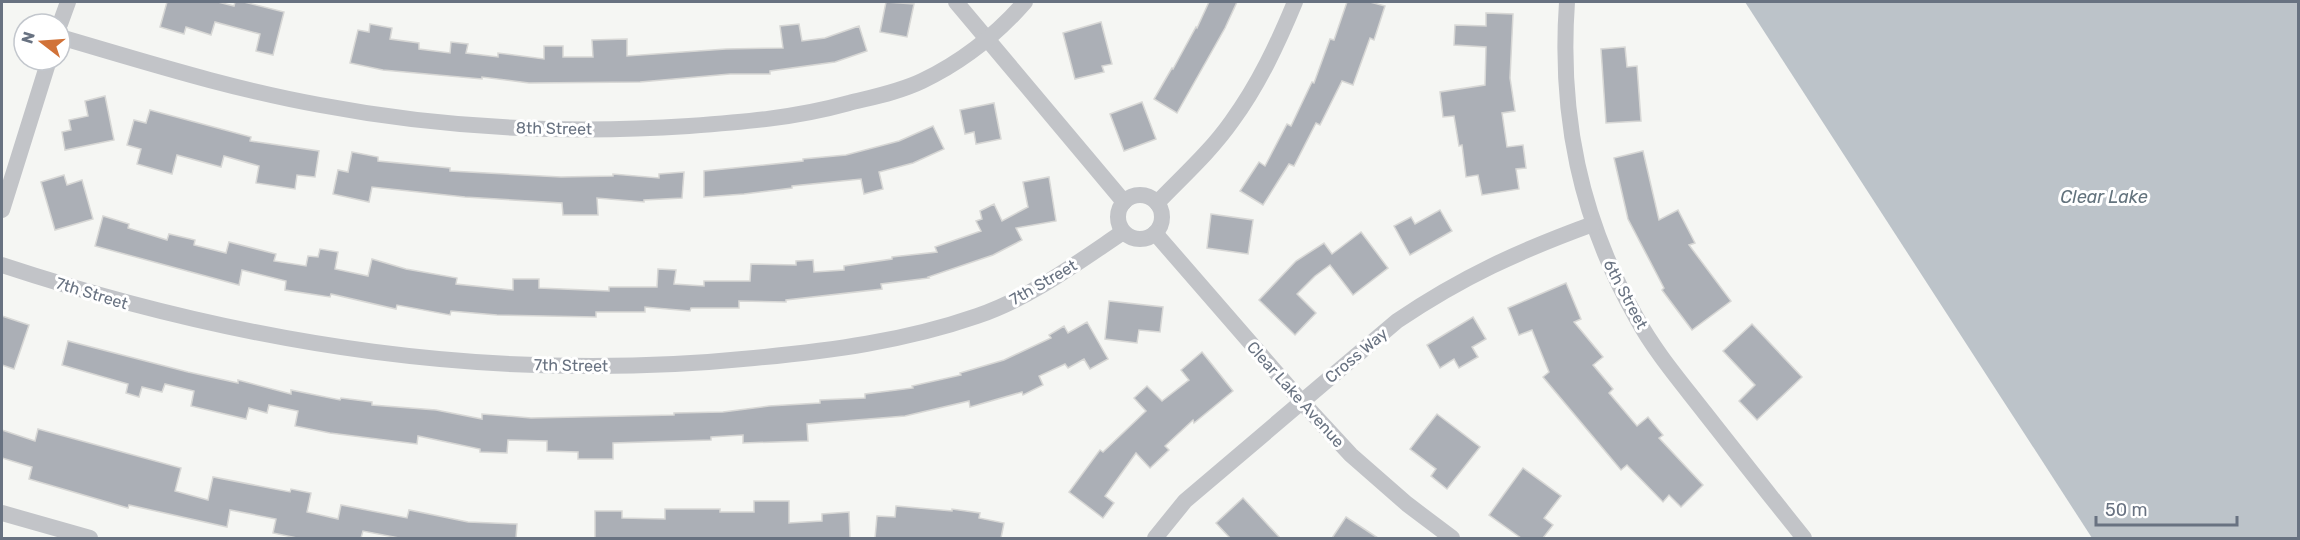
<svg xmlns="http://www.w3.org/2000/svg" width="2300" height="540" viewBox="0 0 2300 540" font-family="Rubik,sans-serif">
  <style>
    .water { fill: #bcc3c9 }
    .building { fill: #abafb6; stroke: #d7d7d5; stroke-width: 1.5 }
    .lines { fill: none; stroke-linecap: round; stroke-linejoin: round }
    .street { stroke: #c2c4c8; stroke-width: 16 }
    .labels { text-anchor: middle; stroke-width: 6; stroke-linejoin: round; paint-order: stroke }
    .street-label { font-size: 16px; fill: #687281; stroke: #fff }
    .water-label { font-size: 18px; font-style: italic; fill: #63737d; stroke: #fff }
  </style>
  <rect width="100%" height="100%" fill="#f5f6f3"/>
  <polygon class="water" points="1745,2 2298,2 2298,538 2092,538"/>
  <g class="building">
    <polygon points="167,2 218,2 234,6 235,2 244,2 284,12 273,55 256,51 260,34 215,22 211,35 186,27 184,34 160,27"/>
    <polygon points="886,2 914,4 907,37 880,32"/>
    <polygon points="1209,2 1237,2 1225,28 1177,113 1154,99 1172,68 1173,69 1196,27 1197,28"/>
    <polygon points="1347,2 1370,2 1385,6 1374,40 1370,38 1353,85 1342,81 1320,125 1316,123 1294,166 1289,164 1263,205 1240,191 1259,162 1265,166 1287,124 1291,126 1312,82 1314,83 1330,39 1334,40"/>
    <polygon points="1486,13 1513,14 1510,78 1515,111 1502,113 1507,147 1523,145 1526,168 1516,169 1519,189 1482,195 1478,175 1466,177 1462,145 1459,146 1454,116 1443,117 1440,92 1485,85 1486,47 1454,45 1455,25 1486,26"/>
    <polygon points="1101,22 1112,64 1102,66 1104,72 1075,79 1063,33"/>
    <polygon points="370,24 392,28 390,39 419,43 419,49 450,53 451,42 468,44 466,53 498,57 498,53 544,59 544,46 563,46 563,57 593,57 592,40 627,39 627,56 726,49 783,48 780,26 799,24 802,41 825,38 859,26 867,51 835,62 770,71 770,74 730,74 640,82 529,83 482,77 482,79 383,70 350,63 358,30 369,32"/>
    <polygon points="1625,47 1627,67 1637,66 1641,121 1606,123 1601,49"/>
    <polygon points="105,96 114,140 65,150 62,132 71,130 69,120 88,116 85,101"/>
    <polygon points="1142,102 1156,139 1124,151 1110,114"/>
    <polygon points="994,103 1001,139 976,144 974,132 965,134 960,110"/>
    <polygon points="150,110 251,137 250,141 319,151 315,177 297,175 295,189 256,183 259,166 224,156 221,167 177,155 172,174 137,164 141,149 127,145 134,120 146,123"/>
    <polygon points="933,126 944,149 913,163 879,172 883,189 864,194 861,179 792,186 792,188 744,194 704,197 704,171 803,161 803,159 846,155 899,141"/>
    <polygon points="1643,151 1659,220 1678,210 1695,243 1689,245 1731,301 1692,330 1662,290 1664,288 1628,219 1614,158"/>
    <polygon points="352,152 378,157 378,161 450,168 450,171 561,177 613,176 613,174 659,178 659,174 684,172 682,198 644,200 644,202 597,198 598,215 563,215 562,203 465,197 372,187 369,202 333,194 338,170 348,172"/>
    <polygon points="64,175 67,185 82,180 93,219 55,230 41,182"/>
    <polygon points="1049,177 1056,221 1016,228 1022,240 993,255 928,277 929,278 881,284 882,289 786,300 786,302 739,301 739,308 691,308 690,311 645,307 645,312 596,312 596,317 497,315 451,311 450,315 397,305 396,309 331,294 330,297 285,290 286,281 242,270 239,285 95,246 103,216 129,224 128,228 167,240 169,234 195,240 194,245 226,253 229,242 276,254 274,261 306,266 308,256 318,257 320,249 338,252 335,269 368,276 372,259 406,269 457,278 456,284 513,290 513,279 539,279 539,288 609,291 609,287 657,287 658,269 676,270 674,284 704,286 704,281 750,281 751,264 796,265 796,261 813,260 814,272 844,270 844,266 892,259 892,257 937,252 935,247 981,231 976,221 982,219 980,211 994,204 1002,221 1028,207 1023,182"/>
    <polygon points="1440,210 1452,231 1410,255 1394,226 1411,217 1415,224"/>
    <polygon points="1211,214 1253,220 1248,254 1207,248"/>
    <polygon points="1361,232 1388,268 1353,295 1330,265 1315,276 1297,294 1316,313 1295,335 1259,300 1296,261 1324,243 1332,254"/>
    <polygon points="1566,283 1581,319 1574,322 1603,357 1593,365 1613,389 1609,393 1637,426 1648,417 1663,435 1659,438 1703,485 1681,507 1669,495 1663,502 1627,465 1621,470 1543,377 1549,372 1532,330 1519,335 1508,308"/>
    <polygon points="1109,301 1163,307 1160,332 1139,330 1137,343 1105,339"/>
    <polygon points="2,316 29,325 14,369 2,365"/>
    <polygon points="1473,317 1486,339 1472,347 1478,357 1459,368 1454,359 1440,368 1427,345"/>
    <polygon points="1087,322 1108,359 1090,369 1084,359 1068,368 1065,364 1039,376 1043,385 1023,395 1022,392 970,407 969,401 905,416 807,424 808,441 743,443 743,435 711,437 711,440 613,443 613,459 578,459 578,452 547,451 547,441 508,440 507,453 480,452 480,449 418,436 417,444 330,433 295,426 298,411 269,405 267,413 249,408 246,419 191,406 194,391 165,384 162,392 142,387 139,397 126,393 128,384 62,365 68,341 188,372 238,383 238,380 291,394 291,390 340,400 341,398 372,402 372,405 436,410 482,419 482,414 531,418 674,415 674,413 723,412 769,406 820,403 820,400 865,398 865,394 913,388 912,386 961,375 960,373 1004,360 1051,338 1049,335 1064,326 1068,333"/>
    <polygon points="1752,324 1802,377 1757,420 1739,401 1755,385 1723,351"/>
    <polygon points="1202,352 1233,391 1194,423 1193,420 1165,446 1169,450 1150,468 1136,453 1105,496 1114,503 1103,518 1069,492 1100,450 1103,452 1146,411 1134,398 1147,386 1162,401 1189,380 1181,370"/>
    <polygon points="1437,414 1480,447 1447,489 1431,476 1436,469 1410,449"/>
    <polygon points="38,429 181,468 175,491 208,500 213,477 290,492 291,489 311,493 307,512 338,519 341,505 407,518 409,510 468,522 517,524 516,538 399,538 363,531 361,538 297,538 273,533 276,519 230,510 227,527 129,505 128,508 29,479 32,467 2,458 2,430 35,441"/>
    <polygon points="1523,468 1561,496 1544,518 1553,525 1543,538 1521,538 1489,515"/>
    <polygon points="1243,498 1280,538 1230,538 1216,523"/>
    <polygon points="754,501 789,501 789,523 822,521 822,514 849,512 850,538 595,538 595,511 622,511 622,518 665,519 665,509 720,509 720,512 754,512"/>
    <polygon points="896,506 952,511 952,509 980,513 979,518 1004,523 1001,538 875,538 877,516 895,517"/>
    <polygon points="1346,517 1378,538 1332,538"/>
  </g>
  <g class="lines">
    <g class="street">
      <polyline points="956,2 1124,202"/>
      <path d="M1567 2C1559 115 1580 218 1636 317 1655 352 1681 382 1705 413 1738 455 1771 497 1804 538"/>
      <polyline points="60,24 68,2"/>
      <path d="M60 37C146 62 231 89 320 105 441 128 566 134 689 126 744 122 795 118 849 103 873 97 899 92 922 81 962 62 996 35 1025 2"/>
      <circle cx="1140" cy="217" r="22"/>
      <path d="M1157 203C1183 176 1211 151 1232 121 1259 84 1278 43 1295 2"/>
      <polyline points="2,210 49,60"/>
      <polyline points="1155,233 1301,401 1351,455 1407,504 1452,538"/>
      <path d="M2 265C248 346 495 384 754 358 830 351 905 341 977 316 1030 298 1077 263 1123 232"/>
      <polyline points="2,513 90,538"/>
      <path d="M1155 538 1185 501 1397 321C1462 277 1519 251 1593 224"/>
    </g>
  </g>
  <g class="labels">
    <g class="street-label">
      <text transform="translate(554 128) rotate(1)" y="6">8th Street</text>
      <text transform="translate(1043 282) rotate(-30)" y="6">7th Street</text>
      <text transform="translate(92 293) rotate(17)" y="6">7th Street</text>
      <text transform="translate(1626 294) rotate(62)" y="6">6th Street</text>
      <text transform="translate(1356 355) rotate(-40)" y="6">Cross Way</text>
      <text transform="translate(571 365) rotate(1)" y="6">7th Street</text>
      <text transform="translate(1296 394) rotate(48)" y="6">Clear Lake Avenue</text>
    </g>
    <g class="water-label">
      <text x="2104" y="203">Clear Lake</text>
    </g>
  </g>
  <rect width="2300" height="540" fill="none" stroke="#687281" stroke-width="6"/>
  <g transform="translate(42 42) rotate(287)"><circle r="28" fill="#ffffff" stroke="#c3c7cd" stroke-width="1.5"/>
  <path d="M0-4.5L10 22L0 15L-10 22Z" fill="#d17238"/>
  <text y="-9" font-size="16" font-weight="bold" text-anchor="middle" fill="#687281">N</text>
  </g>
  <path d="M2096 516v9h141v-9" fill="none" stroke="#687281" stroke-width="3"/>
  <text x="2105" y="516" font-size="18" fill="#687281" stroke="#ffffff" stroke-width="4.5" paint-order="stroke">50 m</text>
</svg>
